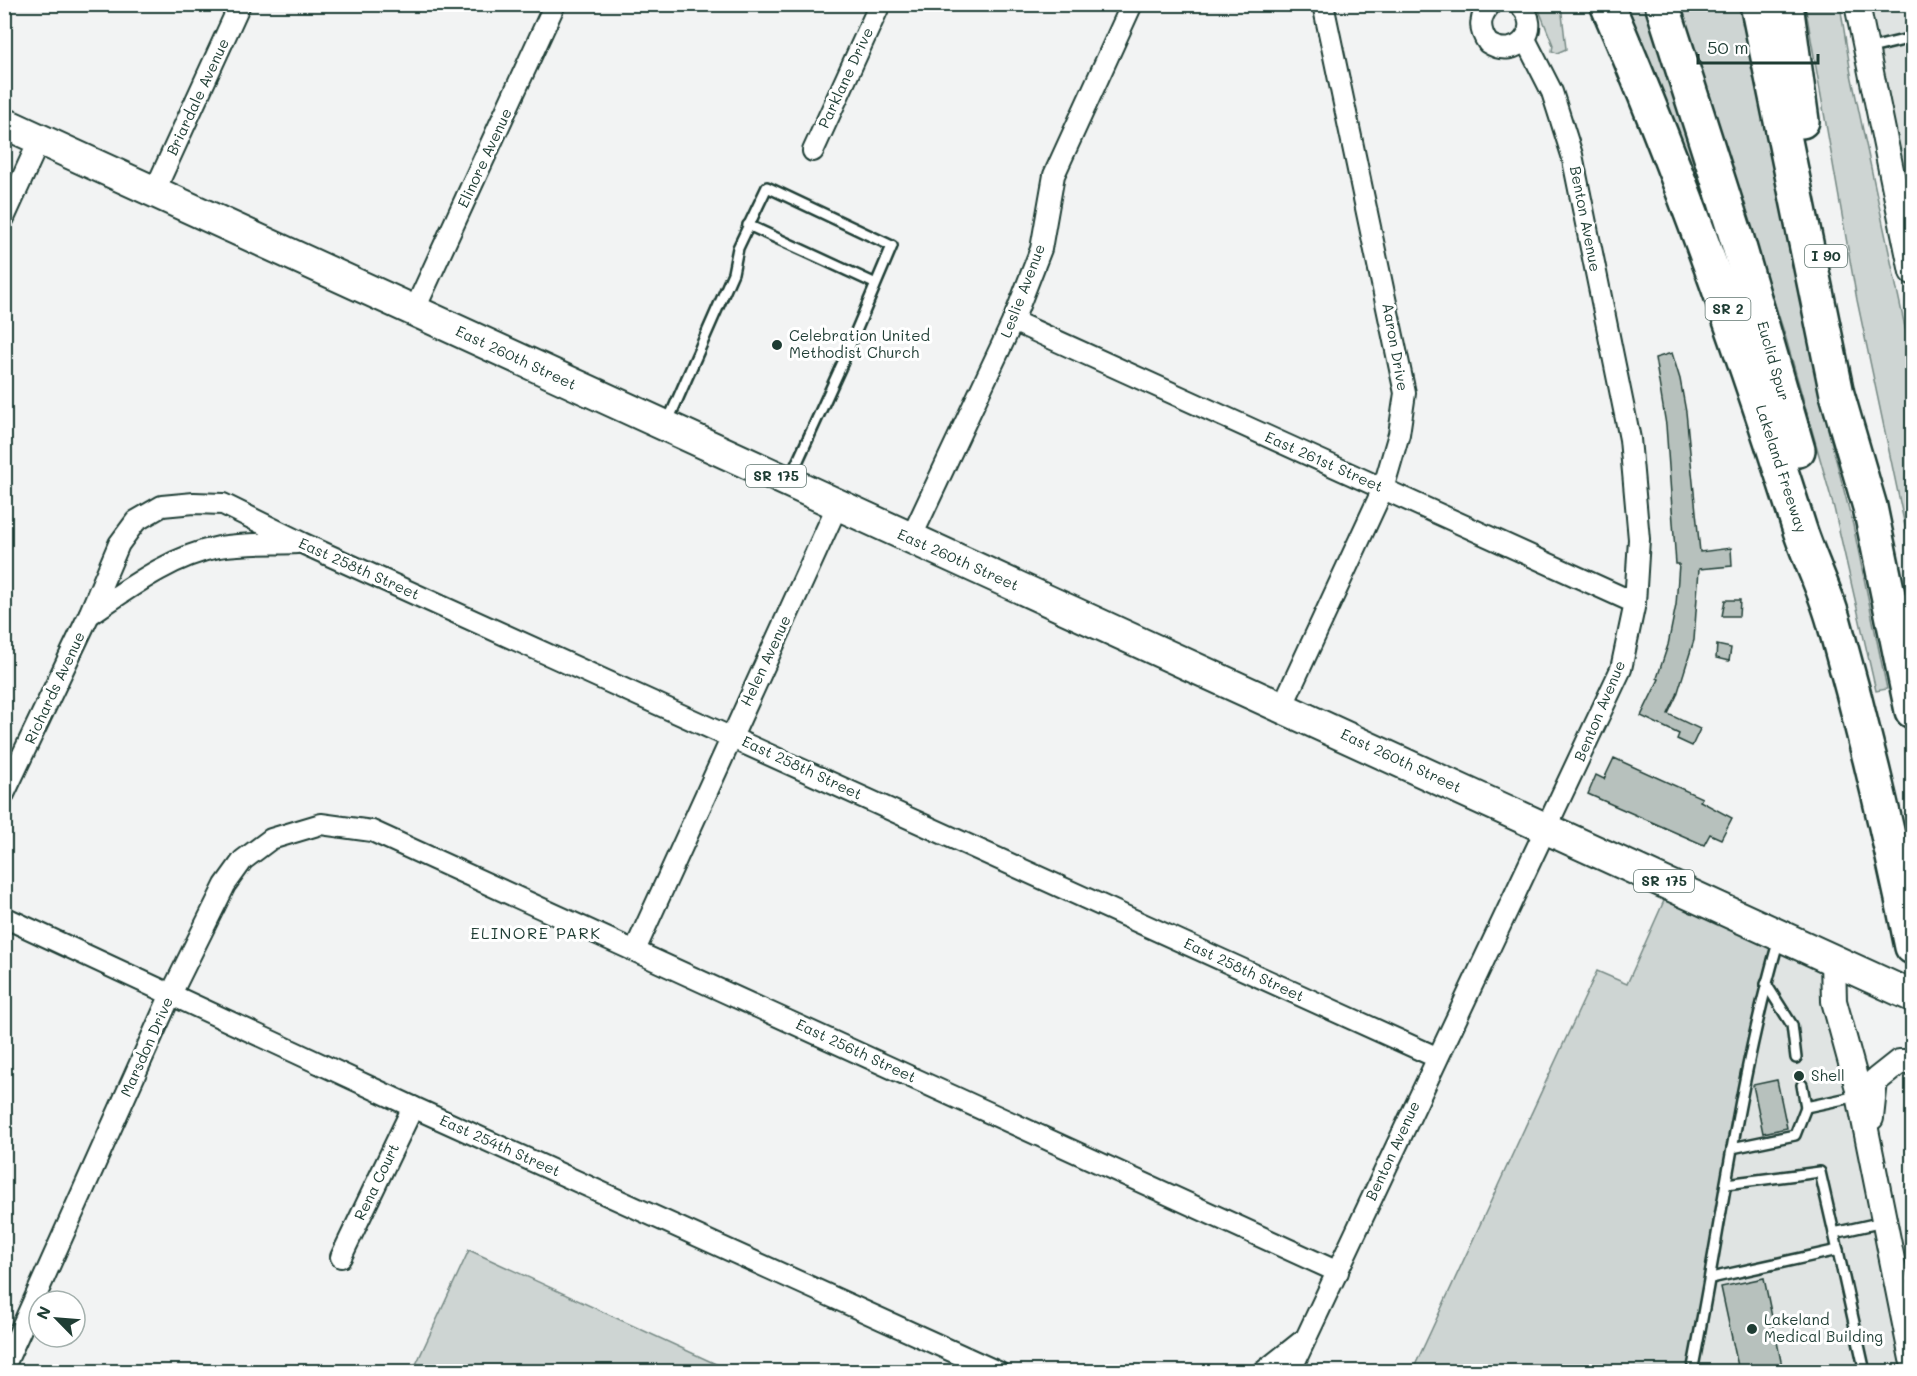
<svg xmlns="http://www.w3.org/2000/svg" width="1917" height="1376" viewBox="0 0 1917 1376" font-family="Mali,sans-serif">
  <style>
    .built { fill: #e0e4e3 }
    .green { fill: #ced5d3; stroke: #768984; stroke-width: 1.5 }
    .building { fill: #b7c1bd; stroke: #1f3d34; stroke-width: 1.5 }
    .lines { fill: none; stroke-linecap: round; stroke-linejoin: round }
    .service-casing { stroke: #1f3d34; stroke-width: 14 }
    .minor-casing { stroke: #1f3d34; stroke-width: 24 }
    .tertiary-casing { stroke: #1f3d34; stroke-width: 28 }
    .primary-casing { stroke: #1f3d34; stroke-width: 34 }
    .motorway-casing { stroke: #1f3d34; stroke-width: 38 }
    .service { stroke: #fff; stroke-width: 9 }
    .minor { stroke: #fff; stroke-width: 20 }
    .tertiary { stroke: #fff; stroke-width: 24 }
    .primary { stroke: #fff; stroke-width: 30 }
    .motorway { stroke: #fff; stroke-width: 33 }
    .poi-dot { fill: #1f3d34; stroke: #fff; stroke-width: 2 }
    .labels { text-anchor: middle; stroke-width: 6; stroke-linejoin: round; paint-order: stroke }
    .shield { fill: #fff; stroke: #627771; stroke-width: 1.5 }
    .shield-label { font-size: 14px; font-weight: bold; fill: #1f3d34 }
    .street-label { font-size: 15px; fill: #1f3d34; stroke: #fff }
    .poi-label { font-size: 15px; fill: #1f3d34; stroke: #fff; text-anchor: start }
    .neighbourhood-label { font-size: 16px; letter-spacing: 1.5px; fill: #1f3d34; stroke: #fff }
  </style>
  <rect width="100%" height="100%" fill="#f2f3f3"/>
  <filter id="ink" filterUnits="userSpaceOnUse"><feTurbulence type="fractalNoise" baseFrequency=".0167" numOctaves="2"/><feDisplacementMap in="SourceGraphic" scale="12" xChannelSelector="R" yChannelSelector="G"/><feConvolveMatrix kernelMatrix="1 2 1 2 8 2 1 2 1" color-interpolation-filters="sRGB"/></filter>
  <g filter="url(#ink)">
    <g class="built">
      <polygon points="1857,5 1912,5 1912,272"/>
      <polygon points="1780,935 1818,953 1912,1359 1912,1371 1692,1372 1728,1173"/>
    </g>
    <g class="green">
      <polygon points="1537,5 1561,5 1566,49 1557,53 1552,51 1553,45"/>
      <polygon points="1621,5 1645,5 1697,167 1688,169"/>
      <polygon points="1678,5 1743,5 1822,406 1853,525 1887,689 1876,691 1834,508 1785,335"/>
      <polygon points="1805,5 1840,5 1851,74 1912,360 1912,559 1857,300"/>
      <polygon points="1671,885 1780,935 1762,997 1692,1371 1412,1372 1597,971 1627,984"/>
      <polygon points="469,1250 731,1371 413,1371"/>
    </g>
    <g class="building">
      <polygon points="1672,353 1680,379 1686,412 1700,552 1731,548 1732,566 1699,569 1694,640 1677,695 1668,714 1700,729 1692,746 1677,739 1679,734 1641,716 1659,679 1657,678 1668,645 1676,605 1679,564 1676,564 1666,425 1655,358"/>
      <polygon points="1725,600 1740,600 1739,616 1722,616"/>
      <polygon points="1717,645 1731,648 1729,661 1716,658"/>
      <polygon points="1614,758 1702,798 1700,801 1732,818 1721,839 1710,834 1704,845 1588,794 1596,775 1604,779"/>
      <polygon points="1777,1080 1787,1128 1763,1133 1753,1085"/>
      <polygon points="1764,1278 1783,1371 1739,1371 1721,1287"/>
    </g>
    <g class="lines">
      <g class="service-casing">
        <g id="service">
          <polyline points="1867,49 1912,38"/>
          <polyline points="748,225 874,283"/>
          <polyline points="668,421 733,273 738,248 767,187 892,246 843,362 790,478"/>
          <polyline points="1766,984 1792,1025 1796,1058"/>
          <polyline points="1802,1085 1806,1107 1858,1096"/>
          <polyline points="1732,1148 1795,1135 1806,1107"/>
          <polyline points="1726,1184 1820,1172 1834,1233 1883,1222"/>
          <polyline points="1834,1233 1865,1372"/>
          <polyline points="1711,1278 1838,1250"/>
          <path d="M1692 1372C1721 1227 1738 1080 1779 939"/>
        </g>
      </g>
      <g class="minor-casing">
        <g id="minor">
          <path d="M1491 4C1479 16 1478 29 1488 43 1517 62 1545 28 1519 4"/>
          <polyline points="813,151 880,4"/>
          <polyline points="155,190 240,4"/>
          <polyline points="4,218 40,139"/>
          <polyline points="414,311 555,4"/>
          <polyline points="1013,321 1635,603"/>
          <polyline points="911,538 1013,321 1041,249 1054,175 1132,4"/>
          <path d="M89 615C129 588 171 556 219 547 245 543 271 544 297 543"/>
          <polyline points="1282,707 1383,489 1399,434 1405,393 1323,4"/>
          <polyline points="4,794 89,615 119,544 136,521 162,506 194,503 223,504 302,543 1436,1057"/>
          <polyline points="4,917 413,1107 998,1372"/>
          <polyline points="635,950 838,504"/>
          <polyline points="341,1257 413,1107"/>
          <polyline points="4,1367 171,994 225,885 243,860 271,839 321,824 372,831 1338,1272"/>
          <polyline points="1263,1372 1302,1341"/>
          <polyline points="1290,1372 1621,669 1635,603 1639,539 1630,439 1572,155 1552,92 1525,39"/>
        </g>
      </g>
      <g class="tertiary-casing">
        <g id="tertiary">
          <polyline points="1857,4 1912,272"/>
          <polyline points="1833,960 1834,1001 1857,1085 1912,1359"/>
          <polyline points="1871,1118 1875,1081 1899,1062 1912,1062"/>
        </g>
      </g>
      <g class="primary-casing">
        <polyline id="primary" points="4,123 1912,996"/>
      </g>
      <g class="motorway-casing">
        <g id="motorway">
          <path d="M1607 4C1681 175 1742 347 1798 524 1808 557 1825 589 1834 622 1864 729 1890 838 1912 947"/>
          <polyline points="1662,4 1737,239 1798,450"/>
          <polyline points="1757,4 1837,394 1870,507 1912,711"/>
          <polyline points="1786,4 1802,121"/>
        </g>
      </g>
      <use href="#service" class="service"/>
      <use href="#minor" class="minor"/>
      <use href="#tertiary" class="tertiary"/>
      <use href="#primary" class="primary"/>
      <use href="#motorway" class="motorway"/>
    </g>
  </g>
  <g class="poi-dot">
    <circle cx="777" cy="345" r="6"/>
    <circle cx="1799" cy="1076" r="6"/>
    <circle cx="1752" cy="1329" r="6"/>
  </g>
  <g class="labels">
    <g class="shield">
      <rect x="1805" y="245" width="42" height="22" rx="4.5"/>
      <rect x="1705.5" y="298" width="45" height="22" rx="4.5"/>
      <rect x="746" y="465" width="60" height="22" rx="4.5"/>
      <rect x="1634" y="870" width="60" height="22" rx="4.5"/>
    </g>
    <g class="shield-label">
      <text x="1826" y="261">I 90</text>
      <text x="1728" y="314">SR 2</text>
      <text x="776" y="481">SR 175</text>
      <text x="1664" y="886">SR 175</text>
    </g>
    <g class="street-label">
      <text transform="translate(846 78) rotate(-65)" y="5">Parklane Drive</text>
      <text transform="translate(198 97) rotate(-65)" y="5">Briardale Avenue</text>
      <text transform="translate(485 158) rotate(-65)" y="5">Elinore Avenue</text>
      <text transform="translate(1585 219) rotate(79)" y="5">Benton Avenue</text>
      <text transform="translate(1023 291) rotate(-69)" y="5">Leslie Avenue</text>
      <text transform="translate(1395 347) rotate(80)" y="5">Aaron Drive</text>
      <text transform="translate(516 358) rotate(25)" y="5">East 260th Street</text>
      <text transform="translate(1773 361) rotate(74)" y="5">Euclid Spur</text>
      <text transform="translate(1324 462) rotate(24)" y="5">East 261st Street</text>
      <text transform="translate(1781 469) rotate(72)" y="5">Lakeland Freeway</text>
      <text transform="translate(958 560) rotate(24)" y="5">East 260th Street</text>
      <text transform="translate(359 569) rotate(24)" y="5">East 258th Street</text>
      <text transform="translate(766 661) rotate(-65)" y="5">Helen Avenue</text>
      <text transform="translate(55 688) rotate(-65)" y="5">Richards Avenue</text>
      <text transform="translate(1600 711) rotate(-67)" y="5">Benton Avenue</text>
      <text transform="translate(1401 761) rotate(25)" y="5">East 260th Street</text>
      <text transform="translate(802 768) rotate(25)" y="5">East 258th Street</text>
      <text transform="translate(1244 970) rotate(25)" y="5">East 258th Street</text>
      <text transform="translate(147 1047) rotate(-66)" y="5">Marsdon Drive</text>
      <text transform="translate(856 1051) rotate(25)" y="5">East 256th Street</text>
      <text transform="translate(500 1146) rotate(24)" y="5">East 254th Street</text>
      <text transform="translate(1393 1151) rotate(-65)" y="5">Benton Avenue</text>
      <text transform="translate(377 1182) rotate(-64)" y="5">Rena Court</text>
    </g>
    <g class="poi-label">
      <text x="789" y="341">Celebration United<tspan x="789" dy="17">Methodist Church</tspan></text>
      <text x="1811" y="1081">Shell</text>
      <text x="1764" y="1325">Lakeland<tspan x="1764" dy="17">Medical Building</tspan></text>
    </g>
    <g class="neighbourhood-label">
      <text x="536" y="939">ELINORE PARK</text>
    </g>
  </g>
  <rect width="1917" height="1376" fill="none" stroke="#fff" stroke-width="24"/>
  <rect x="12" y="12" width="1893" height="1352" fill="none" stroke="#1f3d34" stroke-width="2" filter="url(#ink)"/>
  <g transform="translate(57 1319) rotate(295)"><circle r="28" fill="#ffffff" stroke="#a5b1ae" stroke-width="1.5"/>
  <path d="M0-4.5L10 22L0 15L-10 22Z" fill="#1f3d34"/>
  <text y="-9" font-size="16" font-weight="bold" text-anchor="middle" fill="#1f3d34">N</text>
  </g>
  <path d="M1698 54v9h120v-9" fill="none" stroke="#1f3d34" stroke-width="3"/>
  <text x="1707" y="54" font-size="18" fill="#1f3d34" stroke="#ffffff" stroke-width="4.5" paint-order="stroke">50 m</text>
</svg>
